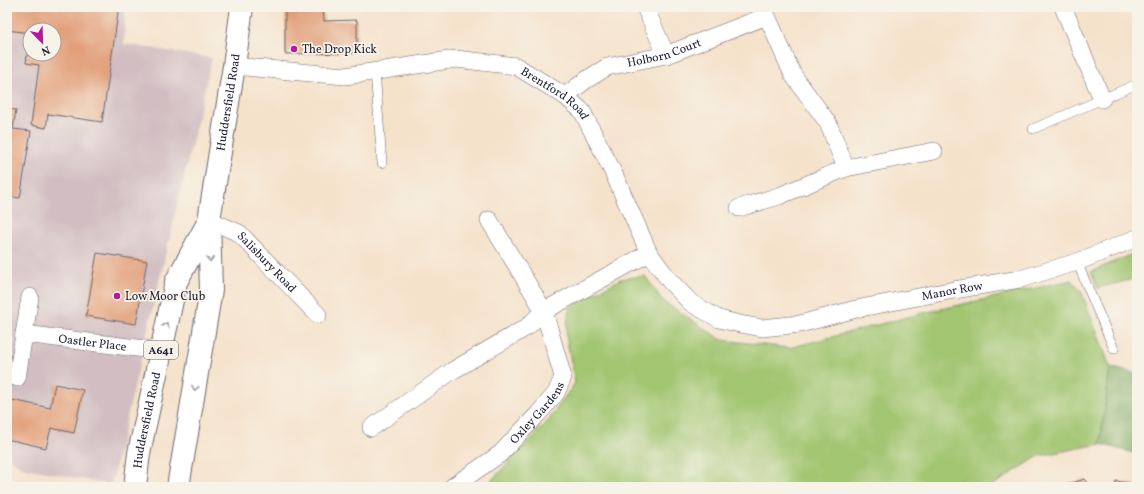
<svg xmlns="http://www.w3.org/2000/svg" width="1144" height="494" viewBox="0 0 1144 494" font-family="Vollkorn,serif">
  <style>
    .industrial { fill: #d2bec2; fill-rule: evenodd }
    .green { fill: #a1c56f; stroke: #627455 }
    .forest { fill: #80aa62; stroke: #51664e }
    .building { fill: #e29f79 }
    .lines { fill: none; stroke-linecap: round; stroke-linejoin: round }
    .service-casing { stroke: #6c656d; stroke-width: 10 }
    .minor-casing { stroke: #6c656d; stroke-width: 18 }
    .primary-casing { stroke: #6c656d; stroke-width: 24 }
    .service { stroke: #fff; stroke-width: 9 }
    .minor { stroke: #fff; stroke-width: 17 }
    .primary { stroke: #fff; stroke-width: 22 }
    .oneway { stroke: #9c9ca7 }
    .poi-dot { fill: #b5179e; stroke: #f7f3e8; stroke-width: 1.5 }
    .labels { text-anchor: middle; stroke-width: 3.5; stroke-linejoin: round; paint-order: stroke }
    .shield { fill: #f7f3e8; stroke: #62616f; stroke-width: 1 }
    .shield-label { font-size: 11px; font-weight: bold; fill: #22223b }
    .poi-label { font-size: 12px; fill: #22223b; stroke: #f7f3e8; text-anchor: start }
    .street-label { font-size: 12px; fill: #22223b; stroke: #f7f3e8 }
  </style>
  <rect width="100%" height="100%" fill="#f7f3e8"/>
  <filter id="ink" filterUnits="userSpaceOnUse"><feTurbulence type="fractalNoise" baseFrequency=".025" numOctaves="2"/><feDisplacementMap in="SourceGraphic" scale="8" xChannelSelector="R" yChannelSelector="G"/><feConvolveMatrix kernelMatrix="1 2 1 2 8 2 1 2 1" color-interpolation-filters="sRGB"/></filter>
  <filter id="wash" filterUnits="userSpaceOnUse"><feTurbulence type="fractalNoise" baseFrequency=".012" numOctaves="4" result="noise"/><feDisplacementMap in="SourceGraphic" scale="16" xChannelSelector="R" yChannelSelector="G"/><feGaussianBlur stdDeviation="0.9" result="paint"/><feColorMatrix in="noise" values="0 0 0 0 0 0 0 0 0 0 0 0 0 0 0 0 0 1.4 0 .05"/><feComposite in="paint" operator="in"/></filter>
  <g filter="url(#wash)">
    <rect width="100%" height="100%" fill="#f5e2cb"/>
    <path class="industrial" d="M7 7H125L124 44 212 58 111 485 21 467 7 456ZM30 30H54V54H30Z"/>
    <g class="green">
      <polygon points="1137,252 1137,278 1098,288 1091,272"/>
      <polygon points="645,276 663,301 722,340 789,348 923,313 1072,280 1082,293 1110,367 1100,444 1039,456 990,487 975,487 964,479 947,487 482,487 488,484 548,421 575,383 566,335 569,308 620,279"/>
    </g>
    <polygon class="forest" points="1110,367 1137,374 1137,454 1100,444"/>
    <g id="blocks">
      <g class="building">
        <polygon points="9,7 119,7 102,122 48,114 46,128 31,125 39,65 26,63 29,40 30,40 30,54 54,54 54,30 30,30 30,33 7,30"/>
        <polygon points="285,7 323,7 324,21 357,20 357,53 285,54"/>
        <polygon points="7,109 16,110 13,129 31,131 20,198 7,196"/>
        <polygon points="97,253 147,261 136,324 86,316"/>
        <polygon points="55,384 83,390 74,433 51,428 46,448 7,439 7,423 12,400 50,408"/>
        <polygon points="1085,479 1088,487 1058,487"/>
        <polygon points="1116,481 1137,485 1137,487 1115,487"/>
      </g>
    </g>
  </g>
  <g filter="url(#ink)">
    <use href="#blocks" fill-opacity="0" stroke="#6c656d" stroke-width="1"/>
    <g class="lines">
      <g class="service-casing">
        <g id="service">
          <polyline points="375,71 382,163"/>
          <polyline points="1033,129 1137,84"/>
          <polyline points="1077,262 1114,349"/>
        </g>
      </g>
      <g class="minor-casing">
        <g id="minor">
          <polyline points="645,7 666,55"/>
          <polyline points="763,7 793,75 828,123 846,168"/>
          <polyline points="1063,7 1102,99"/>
          <path id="s1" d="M234 66 345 76 456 59 516 66 565 96 582 111 613 172 649 253 669 280 691 303 719 319 740 324 762 328 800 324 856 309 954 290 1020 279 1077 262 1137 238"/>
          <path id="s2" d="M565 96 586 80 607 67 666 55 767 16"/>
          <polyline points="739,208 779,196 846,168 934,151"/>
          <path id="s3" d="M209 220 239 233 318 315"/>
          <path id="s4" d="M24 334 161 351"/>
          <polyline points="17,378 30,297"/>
          <polyline points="371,428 452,371 527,327 544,311 649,253"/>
          <path id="s5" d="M452 487 500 454 538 414 556 393 563 377 544 311 489 220"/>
        </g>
      </g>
      <g class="primary-casing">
        <g id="primary">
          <path id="s6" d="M135 487 139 453 176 282 209 221"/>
          <path id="s7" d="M178 487 211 290 209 220 234 66 242 7"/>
        </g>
      </g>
      <use href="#service" class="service"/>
      <use href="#minor" class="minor"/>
      <use href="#primary" class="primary"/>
    </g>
    <defs><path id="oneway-chevron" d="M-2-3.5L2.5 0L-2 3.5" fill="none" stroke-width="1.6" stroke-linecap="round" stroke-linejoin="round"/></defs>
    <g class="oneway">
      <use href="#oneway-chevron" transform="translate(210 259) rotate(88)"/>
      <use href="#oneway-chevron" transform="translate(166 325) rotate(-77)"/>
      <use href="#oneway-chevron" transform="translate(195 388) rotate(99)"/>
    </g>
  </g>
  <g class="poi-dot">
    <circle cx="294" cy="49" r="4"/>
    <circle cx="117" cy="296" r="4"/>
  </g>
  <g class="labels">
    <rect class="shield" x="144" y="341" width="34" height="18" rx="3"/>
    <g class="shield-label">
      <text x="161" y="354">A641</text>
    </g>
    <g class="poi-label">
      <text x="302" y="53">The Drop Kick</text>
      <text x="125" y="300">Low Moor Club</text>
    </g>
    <g class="street-label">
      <text dy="4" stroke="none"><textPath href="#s2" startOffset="110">Holborn Court</textPath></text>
      <text dy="4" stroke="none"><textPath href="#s1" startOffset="332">Brentford Road</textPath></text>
      <text dy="4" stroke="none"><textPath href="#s7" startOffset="389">Huddersfield Road</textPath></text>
      <text dy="4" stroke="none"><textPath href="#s3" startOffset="73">Salisbury Road</textPath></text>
      <text dy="4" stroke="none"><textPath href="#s1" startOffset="857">Manor Row</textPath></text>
      <text dy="4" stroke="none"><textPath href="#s4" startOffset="69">Oastler Place</textPath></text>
      <text dy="4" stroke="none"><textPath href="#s5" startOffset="114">Oxley Gardens</textPath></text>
      <text dy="4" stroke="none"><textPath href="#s6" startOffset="68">Huddersfield Road</textPath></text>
    </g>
  </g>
  <rect width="1144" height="494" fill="none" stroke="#f7f3e8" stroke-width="24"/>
  <g transform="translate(42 42) rotate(157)"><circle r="19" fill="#f7f3e8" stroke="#a29fa3"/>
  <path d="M0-3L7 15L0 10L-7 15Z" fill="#b5179e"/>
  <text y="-6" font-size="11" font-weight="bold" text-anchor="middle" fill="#22223b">N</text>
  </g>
</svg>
